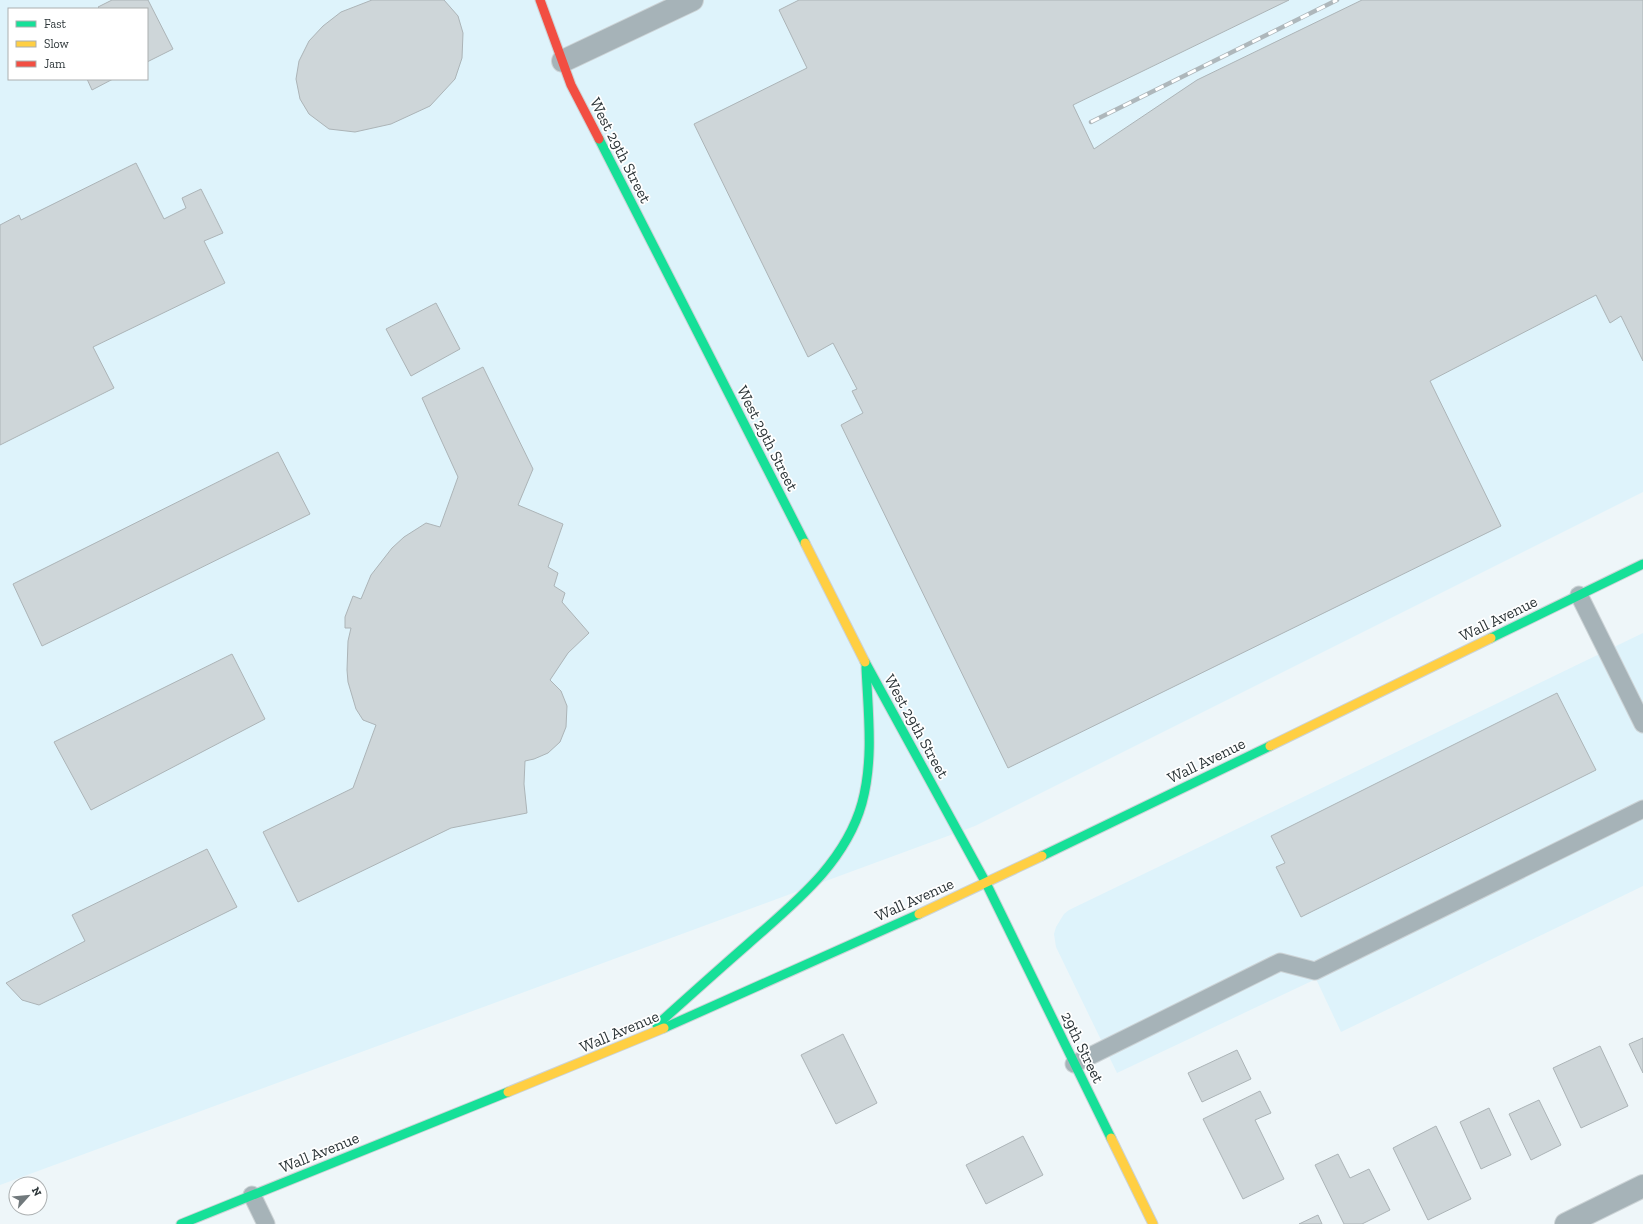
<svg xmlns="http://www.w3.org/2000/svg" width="1643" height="1224" viewBox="0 0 1643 1224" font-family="'Zilla Slab',serif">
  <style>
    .built { fill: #def3fb; fill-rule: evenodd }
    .building { fill: #ced6d9; stroke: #acb4b7 }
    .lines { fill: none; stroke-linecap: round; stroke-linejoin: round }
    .lane-casing { stroke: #ccd3d6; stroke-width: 19 }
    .street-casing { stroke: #ccd3d6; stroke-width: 24 }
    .fast-casing { stroke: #ccd3d6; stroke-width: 11 }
    .slow-casing { stroke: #ccd3d6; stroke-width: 11 }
    .jam-casing { stroke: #ccd3d6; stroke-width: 11 }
    .lane { stroke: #a6b3b8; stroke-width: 17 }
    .street { stroke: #a6b3b8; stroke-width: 22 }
    .fast { stroke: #16e098; stroke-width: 9 }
    .slow { stroke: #ffcf43; stroke-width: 9 }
    .jam { stroke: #f24e42; stroke-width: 9 }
    .rail-casing { stroke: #aeb7bb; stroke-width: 4.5 }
    .rail { stroke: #fff; stroke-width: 3; stroke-dasharray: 9; stroke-linecap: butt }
    .labels { text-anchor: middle; stroke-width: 3.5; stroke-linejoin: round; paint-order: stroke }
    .street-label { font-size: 16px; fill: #2d3639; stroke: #fff }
  </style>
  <rect width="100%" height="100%" fill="#eef6f9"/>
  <g class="built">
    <path d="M0 0H1643V492L975 826 0 1185ZM9 9H147V79H9Z"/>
    <polygon points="1643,633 1643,886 1341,1032 1316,979 1117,1073 1056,947 1054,934 1056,927 1064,914 1069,910"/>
  </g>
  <g class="building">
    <polygon points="112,0 148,0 173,49 147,62 147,9 100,9 98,7"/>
    <polygon points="372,0 444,0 458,16 463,33 462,58 455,79 430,106 391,124 355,132 329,129 309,114 300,99 296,79 299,61 309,41 323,26 341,12"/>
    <polygon points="799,0 1289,0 1073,105 1094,149 1197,80 1362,0 1643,0 1643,361 1621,316 1610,323 1596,295 1430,381 1501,526 1008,768 841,425 863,413 852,391 857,389 833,343 808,357 694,124 807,68 779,10"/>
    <polygon points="87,79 113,79 92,90"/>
    <polygon points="136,163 164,219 186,208 182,198 201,189 223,233 204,241 225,283 93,347 114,388 0,445 0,225 19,215 21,220"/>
    <polygon points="436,303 460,349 411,376 386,329"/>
    <polygon points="483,367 533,469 518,505 563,524 548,567 558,573 554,586 565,593 562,602 589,633 568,653 550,680 561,691 567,706 566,727 560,742 548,753 534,759 525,761 524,784 527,813 451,828 298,902 263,832 353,788 376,725 363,720 356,709 348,682 347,670 348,641 351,628 345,628 345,617 353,596 361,599 371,575 392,548 404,537 426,523 440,527 458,477 422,398"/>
    <polygon points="278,452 310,514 42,646 13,584"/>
    <polygon points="232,654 265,719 91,810 54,742"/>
    <polygon points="1557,693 1596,770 1301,917 1276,867 1285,863 1271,836"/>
    <polygon points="207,849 237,907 39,1005 22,1000 6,983 85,941 72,915"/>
    <polygon points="843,1034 877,1103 836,1124 801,1055"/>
    <polygon points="1643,1038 1643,1073 1629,1044"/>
    <polygon points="1600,1046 1628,1106 1581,1128 1553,1068"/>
    <polygon points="1237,1050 1251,1079 1202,1102 1188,1073"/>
    <polygon points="1260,1091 1271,1113 1255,1120 1284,1179 1243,1199 1203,1119"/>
    <polygon points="1539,1100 1561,1145 1531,1160 1509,1114"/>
    <polygon points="1489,1108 1511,1155 1481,1169 1460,1122"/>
    <polygon points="1436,1126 1471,1199 1428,1220 1393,1148"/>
    <polygon points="1023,1136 1043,1175 986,1204 966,1165"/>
    <polygon points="1338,1154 1350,1178 1369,1169 1390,1210 1362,1224 1344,1224 1315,1165"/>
    <polygon points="1318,1215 1322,1224 1299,1224"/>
  </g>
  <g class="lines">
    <g class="lane-casing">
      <g id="lane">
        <polyline points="1579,595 1643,724"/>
        <polyline points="1074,1064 1280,962 1315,971 1643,809"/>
        <polyline points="252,1195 266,1224"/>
      </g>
    </g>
    <g class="street-casing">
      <g id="street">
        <polyline points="563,61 692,0"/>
        <polyline points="1566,1224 1643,1186"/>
      </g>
    </g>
    <g class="fast-casing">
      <g id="fast">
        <polyline points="599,139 805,543"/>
        <polyline points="1491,638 1643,564"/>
        <polyline points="865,662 986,883 1111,1138"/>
        <polyline points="1042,856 1270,746"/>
        <path d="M657 1025C687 998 717 971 748 944 793 904 845 864 862 803 874 759 868 712 866 667"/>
        <polyline points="664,1028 919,914"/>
        <polyline points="181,1224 508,1092"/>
      </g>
    </g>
    <g class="slow-casing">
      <g id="slow">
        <polyline points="805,543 865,662"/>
        <polyline points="1270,746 1491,638"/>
        <polyline points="919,914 1042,856"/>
        <polyline points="508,1092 664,1028"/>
        <polyline points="1111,1138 1153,1224"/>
      </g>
    </g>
    <g class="jam-casing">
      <polyline id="jam" points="540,0 571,85 599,139"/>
    </g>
    <use href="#lane" class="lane"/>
    <use href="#street" class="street"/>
    <use href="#fast" class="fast"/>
    <use href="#slow" class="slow"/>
    <use href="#jam" class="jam"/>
    <g class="rail-casing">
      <polyline id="rail" points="1091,122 1337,0"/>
    </g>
    <use href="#rail" class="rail"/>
  </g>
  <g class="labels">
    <g class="street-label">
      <text transform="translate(621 150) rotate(63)" y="6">West 29th Street</text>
      <text transform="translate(768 438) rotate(63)" y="6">West 29th Street</text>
      <text transform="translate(1498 618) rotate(-26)" y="6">Wall Avenue</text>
      <text transform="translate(917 726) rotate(61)" y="6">West 29th Street</text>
      <text transform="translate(1206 760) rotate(-26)" y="6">Wall Avenue</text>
      <text transform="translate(914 899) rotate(-24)" y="6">Wall Avenue</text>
      <text transform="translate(619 1031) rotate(-23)" y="6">Wall Avenue</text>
      <text transform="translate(1083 1047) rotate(64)" y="6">29th Street</text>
      <text transform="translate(319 1152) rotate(-22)" y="6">Wall Avenue</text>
    </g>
  </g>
  <rect x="8" y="8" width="140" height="72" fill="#ffffff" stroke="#abafb0"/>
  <rect x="16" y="21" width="20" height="6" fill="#16e098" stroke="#abafb0"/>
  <text x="44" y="28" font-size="12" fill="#2d3639">Fast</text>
  <rect x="16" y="41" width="20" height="6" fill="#ffcf43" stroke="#abafb0"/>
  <text x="44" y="48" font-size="12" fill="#2d3639">Slow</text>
  <rect x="16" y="61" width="20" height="6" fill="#f24e42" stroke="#abafb0"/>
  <text x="44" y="68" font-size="12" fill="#2d3639">Jam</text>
  <g transform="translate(28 1196) rotate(63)"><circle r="19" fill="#ffffff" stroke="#abafb0"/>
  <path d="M0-3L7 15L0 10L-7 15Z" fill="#71797c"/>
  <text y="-6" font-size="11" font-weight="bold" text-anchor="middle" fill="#2d3639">N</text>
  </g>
</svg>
